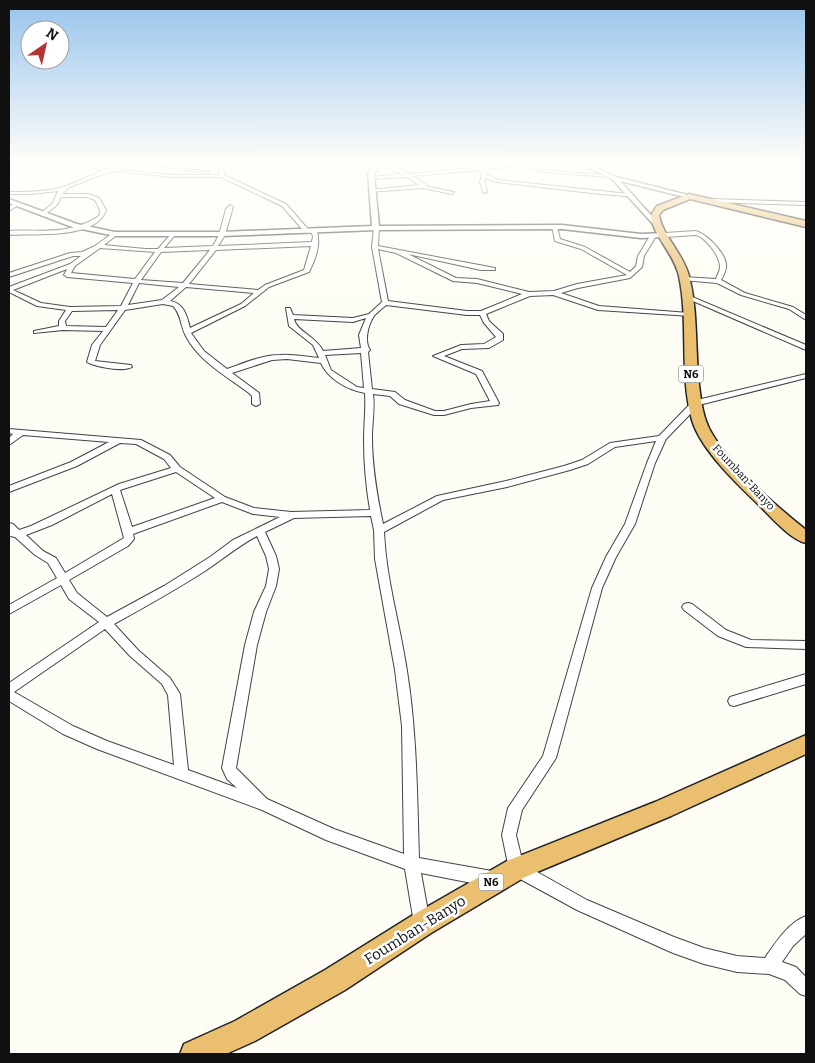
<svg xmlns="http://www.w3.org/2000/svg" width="815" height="1063" viewBox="0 0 815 1063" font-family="Bitter,serif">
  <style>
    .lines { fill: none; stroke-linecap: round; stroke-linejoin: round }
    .minor-casing { stroke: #434343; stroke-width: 2 }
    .tertiary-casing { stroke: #434343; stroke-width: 3 }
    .trunk-casing { stroke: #212121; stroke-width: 3 }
    .minor { fill: #fff; fill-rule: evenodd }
    .tertiary { fill: #fff; fill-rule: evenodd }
    .trunk { fill: #eac070; fill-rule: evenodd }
    .labels { text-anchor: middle; stroke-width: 5; stroke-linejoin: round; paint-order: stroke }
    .shield { fill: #fff; stroke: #585858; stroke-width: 1 }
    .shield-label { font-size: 11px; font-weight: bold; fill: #101010 }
    .far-street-label { font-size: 11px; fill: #101010; stroke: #fff }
    .near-street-label { font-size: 15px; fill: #101010; stroke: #fff }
  </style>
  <rect width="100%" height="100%" fill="#fefdf5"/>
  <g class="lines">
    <g class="minor-casing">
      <g id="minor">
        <polygon points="27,164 39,164 9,168 9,166"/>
        <path d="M80 164H86L110 170 136 164H152L209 172 207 173 142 164 121 170 172 175H220L219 164H223L224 175 286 204 307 228 312 231 316 230C322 242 315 261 309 272L269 287 245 306 191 333 204 351 227 369C244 363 262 355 280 355 293 354 306 357 319 358L313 345 289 326 286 308H290L293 315 353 318 369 314 382 302 372 247 374 227 379 228 378 246 495 268V270H481L408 254 456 278 477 279 529 292 554 291 577 284 627 275 581 249 555 241 552 226 557 227 560 239 585 247 630 272 636 266 638 256 650 236 655 235 656 236 644 256 642 267 630 278 578 288 561 293 599 306 689 313 692 315 691 316 598 310 553 295 530 296 486 314 489 321 503 334V340L489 348 462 349 444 356 482 371 499 403 498 405 471 408 444 415H434L399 404 390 396 373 394C375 408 372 423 372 437 372 467 377 495 383 524L437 496 506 481 564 466 582 460 610 443 659 436 693 401 806 374V378L699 405 666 439 655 463 635 524 616 557 602 588 556 758 522 810 516 835 523 864 587 900 674 937 704 948 737 956 765 958C776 942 788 923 806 916V934L793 946 782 962 796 967 806 977V996L800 994 785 980 769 974 737 972 704 964 673 953 577 910 511 874 509 869 502 835 508 808 543 756 592 588 606 557 625 524 647 463 656 441 615 447 588 464 570 470 507 487 443 500 384 532C386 579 400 624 407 671 417 733 417 796 419 858L492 871 497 874 500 879 497 884 492 887 421 873 430 923 428 929 422 931 416 929 414 923 405 869 326 840 262 810 97 749 63 734 9 701V683L99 622 69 599 61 585 9 614V605L57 578 48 563 35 555 15 537 10 536 9 523 13 524 19 530 31 526 119 484 171 468 164 459 136 444 120 443 77 466 9 492V486L71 462 109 442 23 435 9 445V438L13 434 9 433V429L141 440 170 455 180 467 225 497 254 508 291 512 370 510C366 487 364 463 364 440 364 424 366 409 365 393 348 390 328 379 321 363L287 359 272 360 232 373 259 393 260 404 256 406 252 404V396L249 393C228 377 200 362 187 338 180 327 182 315 173 306L163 304 125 310 100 345 95 361 131 365 132 367C124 372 95 367 87 362L92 345 103 331 63 330 34 333V331L59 326V321L66 310 37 306 9 292V287L70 264 81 256H73L9 277V273L70 253 82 252 95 246 113 233 118 234 104 245 145 249H158L172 233 175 235 164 248 213 246 219 235 226 209 230 205 233 207 225 235 218 246 312 242 313 236 311 232 309 233 303 230 282 206 221 177H172L116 171 97 176 68 188 62 194H88L99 198 106 210C97 240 33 233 9 235V231C43 229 68 236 99 216L100 210 95 200 87 197H61L57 205 43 216 40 214 53 203 58 191 31 194H9V192C26 192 44 192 60 188 75 184 89 175 104 171ZM311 246 304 270 265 285 258 290 189 284 216 250ZM100 248 155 252 135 279 71 273 75 266ZM378 249 396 253 453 281 477 283 522 294 481 311H467L388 301ZM210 250 183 283 141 280 161 252ZM67 269 64 275 67 277 133 283 121 306 70 307 41 303 13 290ZM139 283 179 287 162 300 128 305ZM186 287 254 293 241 304 190 328C187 316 184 303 170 301ZM386 305 467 315H480L484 323 496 337 484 344 461 345 433 356 476 374 490 401 471 404 444 411H435L405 400 395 392 372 389 368 352 370 350C364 341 368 325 374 316 377 312 383 308 386 305ZM118 310 106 327 66 326 65 321 72 311ZM366 318 359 335 361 348 323 351C316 336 297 332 294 319L353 322ZM361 353 364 388 357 387 331 370 325 355ZM176 472 215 498 132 527 120 490ZM112 494 124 538 65 573 56 558 43 551 26 535 52 525ZM222 502 253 514 280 517 233 540 210 557 164 586 107 617 77 593 69 580 128 546 134 539 133 534ZM371 516 374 530 375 559 395 670 402 726 404 854 334 829 267 799 236 768 257 645 266 612 276 586 279 569 276 556 265 532 294 518ZM257 536 266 556 269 569 266 586 254 612 245 645 222 768 227 779 237 788 188 770 180 694 170 678 138 650 114 624C145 607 175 590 205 571 223 559 238 546 257 536ZM105 629 130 656 162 684 168 695 174 765 107 741 73 726 14 692Z"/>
        <polygon points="355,164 367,164 377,166 375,167"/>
        <path d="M378 164C388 163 400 168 409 174L476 168 471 164H476L482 167 526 164 543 170 612 176 610 177 542 172 522 165 485 170 486 174 498 180 629 194 626 196 600 194 497 182 486 178 484 182 487 192 485 193 483 192 480 182 482 175 480 170 413 176 429 187 454 192 452 194 423 188 369 192 371 190 419 185 407 177 369 179 371 177 403 174Z"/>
        <polygon points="710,199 806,202 806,205 708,202"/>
        <polygon points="15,203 20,204 9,211 9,207"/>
        <path d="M696 231C708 235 728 255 726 268 725 272 723 277 721 280L745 293 793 307 806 315V320L789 309 741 295 717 283 682 280 681 279 684 277 716 279C717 275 720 271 720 267 720 256 706 238 696 235L665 237 662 235 665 233Z"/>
        <polygon points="686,296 690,296 806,345 806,350 686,298"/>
        <polygon points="688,603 692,604 726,630 751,640 806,641 806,649 746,647 718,636 684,610 682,607 684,604"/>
        <polygon points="806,674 806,684 734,706 730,705 728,701 730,697"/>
      </g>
    </g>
    <g class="tertiary-casing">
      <g id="tertiary">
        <polygon points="375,164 382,164 374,173 379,226 562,225 641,234 665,233 669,235 665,237 641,238 562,229 376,230 221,236 115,236 72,227 9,203 9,199 77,224 115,232 221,232 372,226 368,173"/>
        <polygon points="581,164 588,164 616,177 692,196 689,198 620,181 658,223 653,224 612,179"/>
      </g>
    </g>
    <g class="trunk-casing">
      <g id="trunk">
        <path d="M689 194 806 221V227L690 199 663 210 659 215C662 235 683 253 689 276 698 311 695 349 699 385 701 401 703 418 711 432 730 466 776 506 806 530V543C791 540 771 517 760 506 737 484 701 450 692 420 679 373 689 323 679 276 674 253 652 235 651 215L657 206Z"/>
        <polygon points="806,735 806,754 671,816 525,877 431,933 345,990 255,1041 226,1054 180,1054 184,1044 235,1021 325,970 413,915 507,861 655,802"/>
      </g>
    </g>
    <use href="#minor" class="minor"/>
    <use href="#tertiary" class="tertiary"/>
    <use href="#trunk" class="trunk"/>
  </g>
  <linearGradient id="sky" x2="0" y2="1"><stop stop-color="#97c4ec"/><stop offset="0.52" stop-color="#fffefa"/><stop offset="1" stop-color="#fffefa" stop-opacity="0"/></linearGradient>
  <rect width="815" height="313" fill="url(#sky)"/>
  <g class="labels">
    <g class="shield">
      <rect x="678.5" y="365.5" width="25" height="17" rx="4"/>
      <rect x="478.5" y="873.5" width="25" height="17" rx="4"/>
    </g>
    <g class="shield-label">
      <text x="691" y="378">N6</text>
      <text x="491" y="886">N6</text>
    </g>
    <g class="far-street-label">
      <text transform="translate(744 477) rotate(47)" y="4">Foumban-Banyo</text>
    </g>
    <g class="near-street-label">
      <text transform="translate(415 930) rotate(-32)" y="5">Foumban-Banyo</text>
    </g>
  </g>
  <rect width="815" height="1063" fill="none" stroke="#101010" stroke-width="20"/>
  <g transform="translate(45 45) rotate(34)"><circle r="24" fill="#ffffff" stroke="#9f9f9f"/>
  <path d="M0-4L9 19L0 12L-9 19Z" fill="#b53433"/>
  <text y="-8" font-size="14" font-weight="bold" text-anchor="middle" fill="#101010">N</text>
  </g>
</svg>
